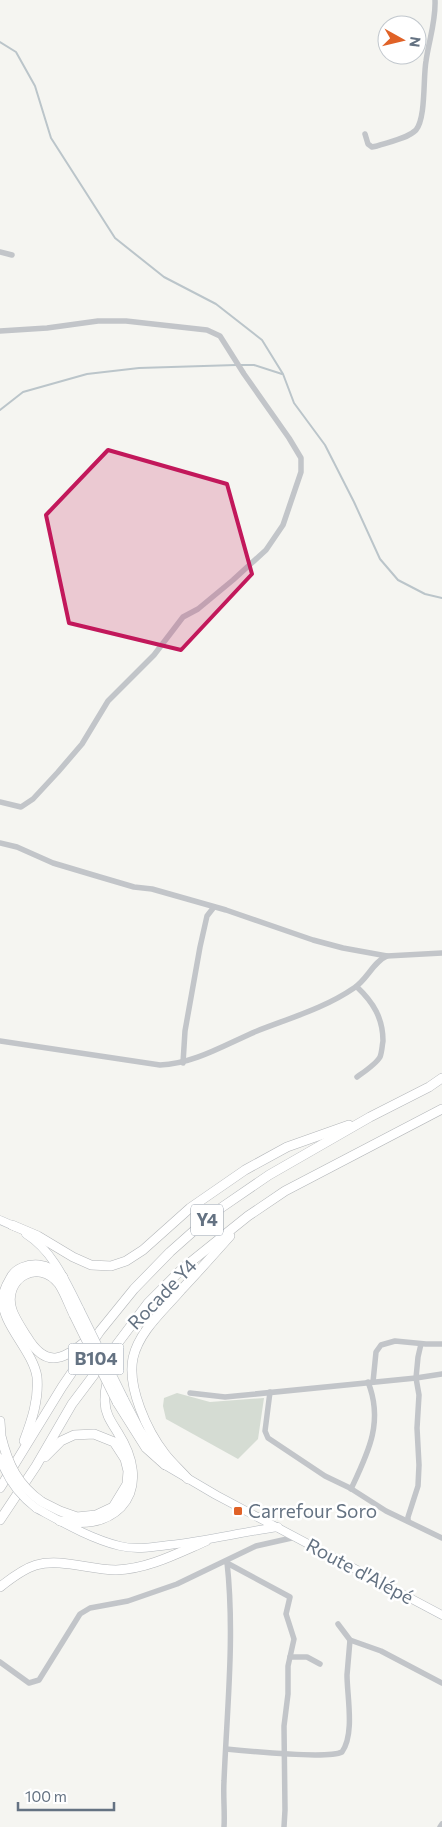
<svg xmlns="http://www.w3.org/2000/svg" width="442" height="1827" viewBox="0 0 442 1827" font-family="Commissioner,sans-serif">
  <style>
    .green { fill: #d5dcd3 }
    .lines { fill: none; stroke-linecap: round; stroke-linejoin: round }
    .stream { stroke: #bbc5ca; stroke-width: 2 }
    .secondary-casing { stroke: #b4b9be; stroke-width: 9 }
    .trunk-casing { stroke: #b3b6b9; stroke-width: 10 }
    .minor { stroke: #c2c5c9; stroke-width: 5.5 }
    .secondary { stroke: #fff; stroke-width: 8 }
    .trunk { stroke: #fff; stroke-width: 9 }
    .secondary-bridge-casing { stroke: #b4b9be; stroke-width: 9; stroke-linecap: butt }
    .trunk-bridge-casing { stroke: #b3b6b9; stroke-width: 10; stroke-linecap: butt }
    .secondary-bridge { stroke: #fff; stroke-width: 8 }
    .trunk-bridge { stroke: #fff; stroke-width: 9 }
    .marked { fill: #c2185b; fill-opacity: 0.2; stroke: #c2185b; stroke-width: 4; stroke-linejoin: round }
    .poi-dot { fill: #e06227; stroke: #fff; stroke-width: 2 }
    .labels { text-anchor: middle; stroke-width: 5; stroke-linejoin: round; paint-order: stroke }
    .shield { fill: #fff; stroke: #929ca8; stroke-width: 1 }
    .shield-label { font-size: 18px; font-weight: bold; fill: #647282 }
    .street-label { font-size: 19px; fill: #647282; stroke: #fff }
    .poi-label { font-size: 19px; fill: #647282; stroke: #fff; text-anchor: start }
  </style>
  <rect width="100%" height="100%" fill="#f5f5f1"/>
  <polygon class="green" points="177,1393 210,1402 264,1398 258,1439 238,1459 166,1419 163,1406 164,1398"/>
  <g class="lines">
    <g class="stream">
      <polyline points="0,42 16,52 35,86 51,138 115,238 164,277 216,304 262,340 283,374 294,403 325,445 354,502 380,559 398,580 425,594 442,598"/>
      <polyline points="241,365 254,365 282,374"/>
      <polyline points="0,410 23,392 87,374 139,368 236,365"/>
    </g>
    <g class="secondary-casing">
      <g id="secondary">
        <polyline points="0,1220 16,1227"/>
        <path d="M26 1234C53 1251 66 1282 80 1310"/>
        <polyline points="124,1399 140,1430 165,1465 216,1495 442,1615"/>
        <path d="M36 1508C62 1522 91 1539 120 1546 136 1550 153 1547 169 1545 206 1541 242 1532 278 1527"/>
      </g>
    </g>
    <g class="trunk-casing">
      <g id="trunk">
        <polyline points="12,1225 38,1236 73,1257 91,1265 111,1266 126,1261 143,1250 190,1208 245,1170 287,1147 349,1125"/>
        <path d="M74 1315C69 1305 65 1293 59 1284 38 1257 2 1279 12 1310 15 1319 22 1329 27 1337 48 1372 66 1357 91 1337"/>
        <polyline points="117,1402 146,1448 165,1465"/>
        <polyline points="0,1421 1,1436"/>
        <path d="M24 1441C32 1420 39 1399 37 1377 33 1350 0 1323 3 1297 4 1290 7 1284 10 1279 15 1268 28 1264 39 1265 49 1266 55 1271 63 1277"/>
        <path d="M188 1479C181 1471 172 1463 165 1454 147 1431 127 1387 133 1358 139 1331 164 1310 181 1290 198 1272 214 1254 230 1236"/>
        <polyline points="0,1488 62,1387 100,1331 134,1289 170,1252 215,1212 269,1175 370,1117 429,1087 442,1078"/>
        <polyline points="42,1502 60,1511 77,1517 96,1515 113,1507 127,1484 128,1471 125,1459 114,1442 94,1434 74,1435 61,1441 45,1457"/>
        <polyline points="0,1520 36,1466 72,1404 148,1303 182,1269 248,1216 285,1191 442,1109"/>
        <path d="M60 1521C82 1524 104 1524 121 1507 141 1485 132 1455 118 1433 112 1423 105 1414 105 1402 104 1384 113 1363 117 1346"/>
        <path d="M0 1587C10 1579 23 1569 36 1565 61 1558 90 1570 116 1570 148 1569 178 1553 206 1541"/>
      </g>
    </g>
    <g class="minor">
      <path d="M365 134 368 144 372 147 377 146C388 142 407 139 416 130 426 118 423 78 426 61 429 40 436 21 435 0"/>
      <polyline points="0,252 12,255"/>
      <polyline points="0,331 47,328 98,321 126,321 207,330 220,336 244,374 289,438 301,458 301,472 283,525 266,550 233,580 198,609 183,617 154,655 108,701 82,744 58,772 33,799 21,807 0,802"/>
      <polyline points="0,843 17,847 53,863 100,877 134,887 152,889 226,910 313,940 343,948 387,956 442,953"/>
      <path d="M0 1041 160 1065C194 1064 226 1044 257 1031 290 1018 325 1008 354 988 367 980 373 962 387 956"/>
      <polyline points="183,1063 185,1031 200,947 207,916 214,907"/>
      <path d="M357 1077C364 1072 376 1064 380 1057 382 1052 382 1046 383 1041 383 1018 373 1002 357 987"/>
      <polyline points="373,1382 376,1352 381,1345 395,1341 426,1344 442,1344"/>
      <polyline points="270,1392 265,1431 268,1438 325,1476 350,1488 386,1511 442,1538"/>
      <polyline points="190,1393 225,1397 416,1378 442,1374"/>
      <path d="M351 1489C368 1453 384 1422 368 1382"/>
      <polyline points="408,1521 408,1517 418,1486 419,1465 417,1428 419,1395 416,1378 418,1357 421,1344"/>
      <polyline points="227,1563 290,1597 286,1614 294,1639 288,1666 288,1694 284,1726 285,1810 284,1827"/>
      <polyline points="338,1624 350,1640 381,1651 442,1683"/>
      <polyline points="290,1657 307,1657 320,1664"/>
      <polyline points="0,1662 29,1683 39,1680 80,1614 90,1608 128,1601 177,1584 256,1546 296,1537"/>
      <path d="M226 1749C246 1751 328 1759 342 1752 355 1734 347 1696 347 1675 348 1663 349 1651 350 1640"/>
      <path d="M224 1827C225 1812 223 1796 224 1781 227 1708 235 1635 227 1562"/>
      <polyline points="440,1827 442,1824"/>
    </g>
    <use href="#secondary" class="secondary"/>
    <use href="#trunk" class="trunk"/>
    <g class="secondary-bridge-casing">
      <g id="secondary-bridge">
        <polyline points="80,1310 124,1399"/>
        <path d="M0 1458C7 1479 19 1495 36 1508"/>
      </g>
    </g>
    <g class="trunk-bridge-casing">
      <g id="trunk-bridge">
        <polyline points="74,1315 117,1402"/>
        <path d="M1 1436C8 1465 18 1485 42 1502"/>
      </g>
    </g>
    <use href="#secondary-bridge" class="secondary-bridge"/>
    <use href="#trunk-bridge" class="trunk-bridge"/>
  </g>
  <path class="marked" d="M108 450 227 484 252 574 181 650 69 623 46 515Z"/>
  <rect class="poi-dot" x="233" y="1506" width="10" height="10" rx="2.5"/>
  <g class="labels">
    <g class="shield">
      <rect x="191" y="1204.5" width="32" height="31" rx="4"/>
      <rect x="68.5" y="1343.5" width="55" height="31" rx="4"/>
    </g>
    <g class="shield-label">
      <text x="207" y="1226">Y4</text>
      <text x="96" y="1365">B104</text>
    </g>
    <g class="street-label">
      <text transform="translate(162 1294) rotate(-46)" y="7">Rocade Y4</text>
      <text transform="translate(360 1571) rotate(28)" y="7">Route d'Alépé</text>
    </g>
    <g class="poi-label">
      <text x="248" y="1518">Carrefour Soro</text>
    </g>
  </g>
  <g transform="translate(402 40) rotate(98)"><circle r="24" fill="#ffffff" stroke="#c1c7cd"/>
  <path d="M0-4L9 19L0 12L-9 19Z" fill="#e06227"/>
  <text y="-8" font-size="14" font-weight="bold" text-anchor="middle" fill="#647282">N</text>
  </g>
  <path d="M18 1802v8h96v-8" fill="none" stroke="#647282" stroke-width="2.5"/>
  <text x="25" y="1802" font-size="15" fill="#647282" stroke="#ffffff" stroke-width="4" paint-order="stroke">100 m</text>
</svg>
